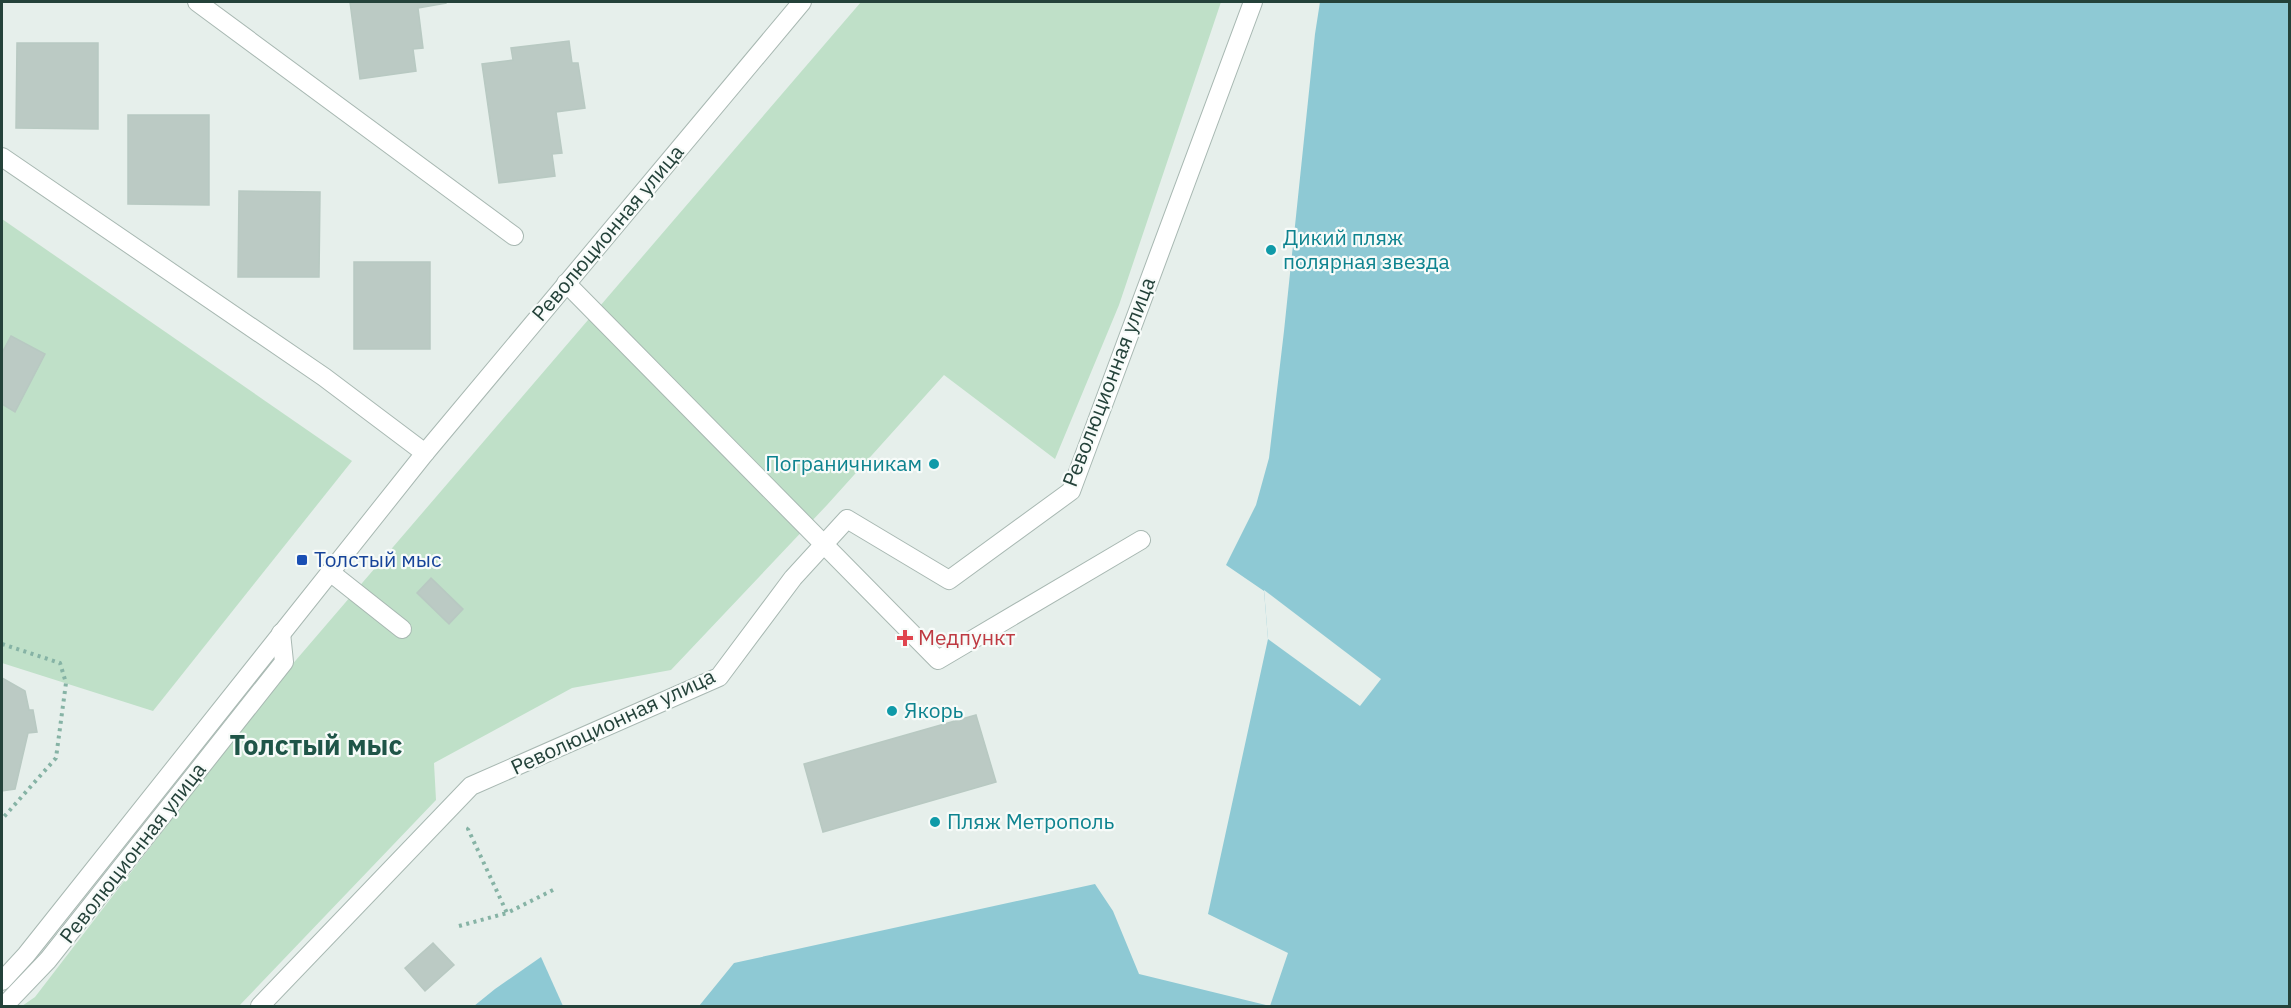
<svg xmlns="http://www.w3.org/2000/svg" width="2291" height="1008" viewBox="0 0 2291 1008" font-family="'IBM Plex Sans',sans-serif">
  <style>
    .green { fill: #bfe0c8 }
    .water { fill: #8ec9d4 }
    .pier { fill: #e6efeb }
    .building { fill: #bbcac4; stroke: #b8c9c2; stroke-width: 1.5 }
    .lines { fill: none; stroke-linecap: round; stroke-linejoin: round }
    .minor-casing { stroke: #a8b8b2; stroke-width: 20 }
    .path { stroke: #86b3a5; stroke-width: 4; stroke-dasharray: 3 4.5; stroke-linecap: butt }
    .minor { stroke: #fff; stroke-width: 18 }
    .culture-dot { fill: #0f9aa8; stroke: #f7fbf9; stroke-width: 2 }
    .transit-dot { fill: #1a4fb4; stroke: #f7fbf9; stroke-width: 2 }
    .health-dot { fill: #e0444e; stroke: #f7fbf9; stroke-width: 2 }
    .labels { text-anchor: middle; stroke-width: 4.5; stroke-linejoin: round; paint-order: stroke }
    .street-label { font-size: 21px; fill: #24423a; stroke: #f7fbf9 }
    .culture-label { font-size: 21px; fill: #0d838f; stroke: #f7fbf9; text-anchor: start }
    .transit-label { font-size: 21px; fill: #164399; stroke: #f7fbf9; text-anchor: start }
    .health-label { font-size: 21px; fill: #be3a42; stroke: #f7fbf9; text-anchor: start }
    .district-label { font-size: 27px; font-weight: bold; fill: #1f5548; stroke: #f7fbf9 }
  </style>
  <rect width="100%" height="100%" fill="#e6efeb"/>
  <g class="green">
    <polygon points="861,2 1221,2 1119,305 1055,459 944,375 827,505 671,670 572,688 434,763 436,800 239,1006 22,1006 35,997 278,681"/>
    <polygon points="2,219 352,461 153,711 2,663"/>
  </g>
  <g class="water">
    <polygon points="1320,2 2289,2 2289,1006 699,1006 734,963 1095,884 1113,911 1139,974 1270,1006 1288,953 1208,914 1268,639 1264,591 1226,565 1256,505 1269,458 1284,331 1315,34"/>
    <polygon points="541,957 563,1006 474,1006 495,989"/>
  </g>
  <polygon class="pier" points="1264,590 1381,679 1360,706 1268,639"/>
  <g class="building">
    <polygon points="350,2 446,2 446,3 418,8 423,48 413,49 416,71 360,79"/>
    <polygon points="569,41 572,63 578,63 585,108 556,112 562,153 552,154 555,176 499,183 482,64 513,60 511,48"/>
    <polygon points="17,43 98,43 98,129 16,128"/>
    <polygon points="128,115 209,115 209,205 128,204"/>
    <polygon points="239,191 320,192 319,277 238,277"/>
    <rect x="354" y="262" width="76" height="87"/>
    <polygon points="11,336 45,354 15,412 2,404 2,353"/>
    <polygon points="431,578 463,609 449,624 417,593"/>
    <polygon points="2,678 25,691 29,710 33,710 37,732 28,733 15,789 2,791"/>
    <polygon points="976,715 996,782 823,832 804,764"/>
    <polygon points="433,943 454,965 425,991 405,968"/>
  </g>
  <g class="lines">
    <g class="minor-casing">
      <g id="minor">
        <polyline points="197,2 514,236"/>
        <polyline points="2,157 324,377 425,453"/>
        <polyline points="566,283 938,660 1141,540"/>
        <polyline points="330,572 402,629"/>
        <polyline points="2,981 26,955 425,453 802,2"/>
        <polyline points="4,1006 48,960 284,662 281,633"/>
        <polyline points="260,1006 471,786 719,677 793,578 847,519 949,580 1071,491 1253,2"/>
      </g>
    </g>
    <g class="path">
      <polyline points="2,644 60,663 66,683 56,758 2,819"/>
      <polyline points="469,828 468,829 507,913 555,889"/>
      <polyline points="459,926 507,913"/>
    </g>
    <use href="#minor" class="minor"/>
  </g>
  <g class="culture-dot">
    <circle cx="1271" cy="250" r="6"/>
    <circle cx="934" cy="464" r="6"/>
    <circle cx="892" cy="711" r="6"/>
    <circle cx="935" cy="822" r="6"/>
  </g>
  <rect class="transit-dot" x="296" y="554" width="12" height="12" rx="3"/>
  <path class="health-dot" d="M902 629h6v6h6v6h-6v6h-6v-6h-6v-6h6z"/>
  <g class="labels">
    <g class="street-label">
      <text transform="translate(608 233) rotate(-50)" y="7">Революционная улица</text>
      <text transform="translate(1109 382) rotate(-69)" y="7">Революционная улица</text>
      <text transform="translate(613 722) rotate(-25)" y="7">Революционная улица</text>
      <text transform="translate(133 853) rotate(-52)" y="7">Революционная улица</text>
    </g>
    <g class="culture-label">
      <text x="1283" y="245">Дикий пляж<tspan x="1283" dy="24">полярная звезда</tspan></text>
      <text x="922" y="471" text-anchor="end">Пограничникам</text>
      <text x="904" y="718">Якорь</text>
      <text x="947" y="829">Пляж Метрополь</text>
    </g>
    <g class="transit-label">
      <text x="314" y="567">Толстый мыс</text>
    </g>
    <g class="health-label">
      <text x="918" y="645">Медпункт</text>
    </g>
    <g class="district-label">
      <text x="316" y="755">Толстый мыс</text>
    </g>
  </g>
  <rect width="2291" height="1008" fill="none" stroke="#24423a" stroke-width="6"/>
</svg>
